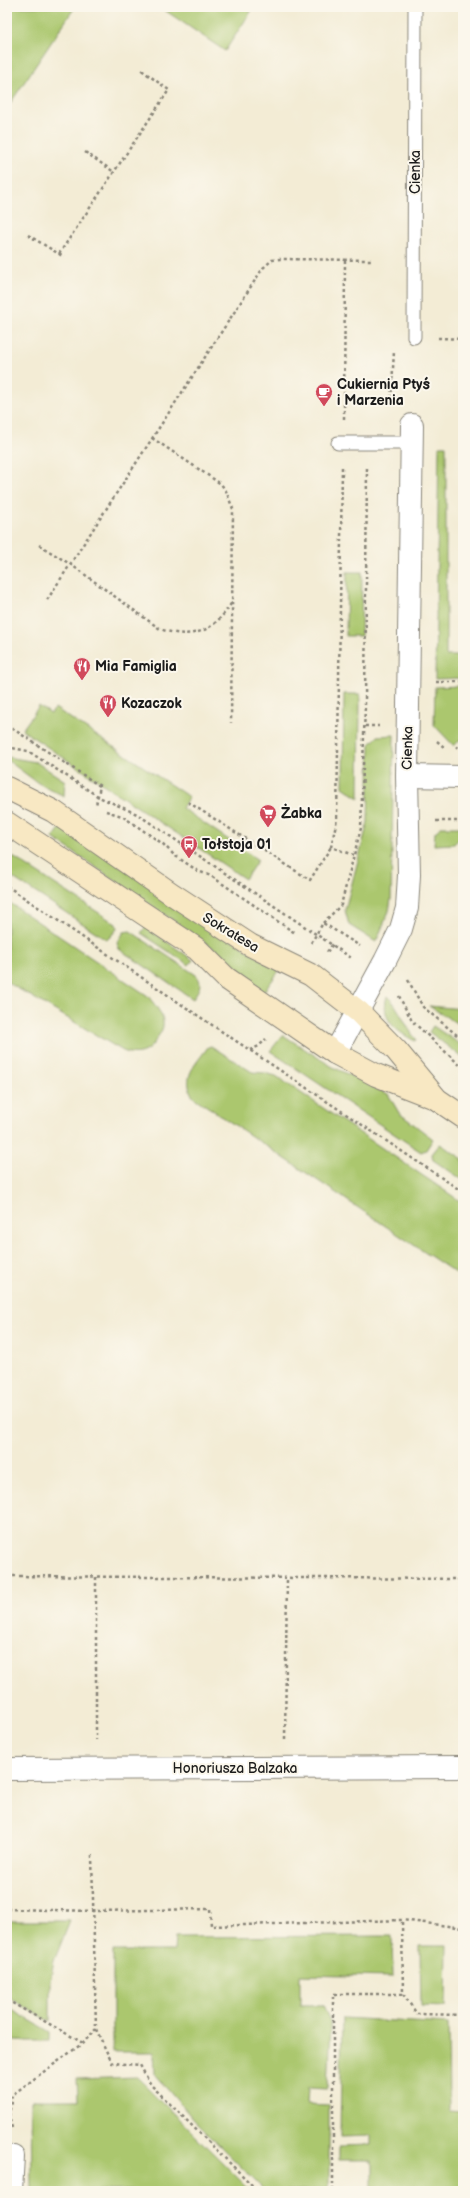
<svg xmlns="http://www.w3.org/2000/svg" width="470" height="2198" viewBox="0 0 470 2198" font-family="'Balsamiq Sans',sans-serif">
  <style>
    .green { fill: #abc76e; stroke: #647245 }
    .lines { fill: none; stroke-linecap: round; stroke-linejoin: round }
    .lane-casing { stroke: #888478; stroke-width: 15 }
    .street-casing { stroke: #888478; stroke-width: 24 }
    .secondary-casing { stroke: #888478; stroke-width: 24 }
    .path { stroke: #888478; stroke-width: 2.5; stroke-dasharray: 3 3; stroke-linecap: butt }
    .lane { stroke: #fff; stroke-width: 13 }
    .street { stroke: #fff; stroke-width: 22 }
    .secondary { stroke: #f8e8c3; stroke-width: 22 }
    .labels { text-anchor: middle; stroke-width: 4; stroke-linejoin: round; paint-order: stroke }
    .street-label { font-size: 14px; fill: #1c1c1c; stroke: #fbf7ec }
    .poi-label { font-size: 14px; font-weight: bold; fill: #1c1c1c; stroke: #fbf7ec; text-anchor: start }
  </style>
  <rect width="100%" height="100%" fill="#fbf7ec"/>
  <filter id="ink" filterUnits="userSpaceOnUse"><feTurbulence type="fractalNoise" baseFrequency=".025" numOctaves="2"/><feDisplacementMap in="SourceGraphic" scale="8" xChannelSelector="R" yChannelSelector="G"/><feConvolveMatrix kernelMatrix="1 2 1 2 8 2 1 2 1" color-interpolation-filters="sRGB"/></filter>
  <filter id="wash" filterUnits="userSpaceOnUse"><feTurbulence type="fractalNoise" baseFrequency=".012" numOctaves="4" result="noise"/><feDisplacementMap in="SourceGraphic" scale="16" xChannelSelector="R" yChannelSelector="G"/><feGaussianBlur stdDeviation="0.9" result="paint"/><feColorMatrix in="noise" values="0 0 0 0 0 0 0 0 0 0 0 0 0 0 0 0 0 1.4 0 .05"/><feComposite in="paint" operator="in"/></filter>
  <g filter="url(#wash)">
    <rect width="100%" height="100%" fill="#f3ecd5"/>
    <g class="green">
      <polygon points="7,7 75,7 7,108"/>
      <polygon points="160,7 254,7 225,51"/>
      <polygon points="439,446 446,446 446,656 462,656 462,678 435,679"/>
      <polygon points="347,572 362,572 361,636 346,636"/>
      <polygon points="462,686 463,737 454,746 434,725 435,687"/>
      <polygon points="344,694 360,694 359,798 343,787"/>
      <polygon points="39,706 51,714 55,708 189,797 182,808 258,860 245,879 22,730"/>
      <polygon points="394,735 391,899 389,911 376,942 349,925 345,910 368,822 370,744 378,736"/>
      <polygon points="7,757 36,762 65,781 64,796 38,783 7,760"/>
      <polygon points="61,827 279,971 263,993 225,956 53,838"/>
      <polygon points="441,827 463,827 463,835 454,844 434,845 435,832"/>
      <polygon points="7,853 116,924 117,929 109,938 106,939 7,874"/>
      <path d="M7 901 148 996C153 1003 162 1012 163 1021 164 1028 161 1032 157 1038 149 1052 139 1057 123 1051L7 982Z"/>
      <polygon points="146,927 193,960 189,965 141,933"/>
      <path d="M130 931 196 975C204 984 198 990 193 999L119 949 117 943 124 932Z"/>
      <path d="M387 996C398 1004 405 1027 416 1039L415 1041C396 1031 380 1020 387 996Z"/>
      <polygon points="429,1006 463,1009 463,1027"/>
      <polygon points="433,1026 463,1046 463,1058 429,1032"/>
      <polygon points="283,1035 331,1066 388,1094 399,1113 433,1139 426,1150 421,1152 270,1051"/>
      <path d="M211 1046 252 1072 265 1073 276 1076 463 1203V1278L193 1097C181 1076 196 1064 208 1047Z"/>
      <polygon points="440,1144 463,1159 463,1180 433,1160 432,1154"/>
      <polygon points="7,1921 70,1921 54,1961 50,1981 50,2022 7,1996"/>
      <polygon points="392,1936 393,1977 300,1975 300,2005 323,2005 331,2024 328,2088 308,2087 307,2104 329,2105 329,2190 265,2191 195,2121 155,2075 154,2052 113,2052 113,1951 174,1951 175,1937"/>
      <polygon points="420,1946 447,1946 446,2007 421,2006"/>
      <polygon points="7,2007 50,2032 50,2041 7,2041"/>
      <polygon points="342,2018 448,2024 449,2111 463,2112 463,2191 372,2191 372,2160 339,2160 339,2146 371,2145 371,2135 340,2136"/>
      <polygon points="137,2077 250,2190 32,2191 31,2102 34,2100 78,2100 77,2079"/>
    </g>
  </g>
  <g filter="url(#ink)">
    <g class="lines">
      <g class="lane-casing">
        <g id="lane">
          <polyline points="414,337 415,7"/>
          <polyline points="338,443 412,443"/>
        </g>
      </g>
      <g class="street-casing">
        <g id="street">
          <polyline points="407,776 463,777"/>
          <polyline points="335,1053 385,961 401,929 407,908 409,875 407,776 412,425"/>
          <polyline points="7,1769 463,1767"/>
          <polyline points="11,2191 13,2156"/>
        </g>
      </g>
      <g class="secondary-casing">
        <g id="secondary">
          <polyline points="7,788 53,811 172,894 250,945 311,975 359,1012 396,1050 435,1097"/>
          <polyline points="7,823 197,949 226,978 335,1053 376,1075 435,1098 463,1117"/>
        </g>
      </g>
      <g class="path">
        <polyline points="85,152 114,172"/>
        <polyline points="28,235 64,257"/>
        <polyline points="59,254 169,90 140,69"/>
        <polyline points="438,338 463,339"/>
        <polyline points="391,404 394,351"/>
        <polyline points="344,419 345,260"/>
        <polyline points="152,438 221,484 226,491 233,509 231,723"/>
        <polyline points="342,467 337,819 331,847 353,855"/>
        <path d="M39 545 70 564 160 629C193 640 214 632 232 602"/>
        <polyline points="47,600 263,268 272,260 280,259 372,260"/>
        <polyline points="436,682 463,682"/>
        <polyline points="7,725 100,786 96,805"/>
        <polyline points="365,726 379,726"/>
        <polyline points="437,741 445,748"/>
        <polyline points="7,747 28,751 99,797 137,814 353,959"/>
        <polyline points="456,748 463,742"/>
        <polyline points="188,802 310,880 331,847"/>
        <polyline points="106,811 122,816 163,844 174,855 198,871 211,876 295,933"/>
        <polyline points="436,821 463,821"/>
        <polyline points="462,821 462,806"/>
        <polyline points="7,886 200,1017 463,1192"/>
        <polyline points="323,923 341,905 361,828 365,705 367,467"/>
        <polyline points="311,943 323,923 360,946"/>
        <polyline points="327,952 333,944"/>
        <polyline points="408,980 423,1007 463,1040"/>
        <polyline points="399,996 412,1021 463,1068"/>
        <polyline points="250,1050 259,1046 266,1039"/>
        <polyline points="7,1576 463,1579"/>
        <polyline points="96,1577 96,1740"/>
        <polyline points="285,1739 287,1578"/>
        <polyline points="92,1855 96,2029 112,2063 140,2065 151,2085 258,2191"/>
        <polyline points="7,1909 94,1911 210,1909 211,1926 402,1920 463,1928"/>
        <polyline points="403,1994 417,2014 463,2015"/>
        <polyline points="7,2000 83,2043"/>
        <polyline points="12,2128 9,2116 12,2095 83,2043 96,2029"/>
        <polyline points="333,2191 333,1994 403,1994 402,1920"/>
      </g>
      <use href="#lane" class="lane"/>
      <use href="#street" class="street"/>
      <use href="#secondary" class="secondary"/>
    </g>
  </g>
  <defs>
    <g id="cafe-pin" transform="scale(0.9)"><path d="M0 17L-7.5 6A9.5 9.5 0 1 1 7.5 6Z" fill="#d1495b" stroke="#fbf7ec"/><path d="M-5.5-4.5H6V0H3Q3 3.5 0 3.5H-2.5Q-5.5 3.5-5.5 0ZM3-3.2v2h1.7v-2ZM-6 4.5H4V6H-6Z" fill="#fff"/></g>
    <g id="restaurant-pin" transform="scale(0.9)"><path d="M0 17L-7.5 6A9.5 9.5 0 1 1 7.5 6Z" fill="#d1495b" stroke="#fbf7ec"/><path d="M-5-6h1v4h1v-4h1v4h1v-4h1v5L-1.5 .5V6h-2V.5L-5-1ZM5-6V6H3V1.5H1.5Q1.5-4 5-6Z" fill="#fff"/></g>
    <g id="supermarket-pin" transform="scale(0.9)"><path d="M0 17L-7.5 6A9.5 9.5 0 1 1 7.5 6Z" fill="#d1495b" stroke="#fbf7ec"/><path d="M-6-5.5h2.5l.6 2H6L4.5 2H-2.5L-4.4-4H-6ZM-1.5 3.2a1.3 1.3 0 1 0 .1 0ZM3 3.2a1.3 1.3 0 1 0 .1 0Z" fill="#fff"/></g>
    <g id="bus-pin" transform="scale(0.9)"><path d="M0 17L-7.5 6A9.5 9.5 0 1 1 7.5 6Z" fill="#d1495b" stroke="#fbf7ec"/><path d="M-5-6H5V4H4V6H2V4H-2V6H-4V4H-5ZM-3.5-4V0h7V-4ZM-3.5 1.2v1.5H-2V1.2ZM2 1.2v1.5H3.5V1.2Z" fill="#fff"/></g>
  </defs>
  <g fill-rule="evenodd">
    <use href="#cafe-pin" x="324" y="392"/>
    <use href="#restaurant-pin" x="82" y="666"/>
    <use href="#restaurant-pin" x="108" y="703"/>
    <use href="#supermarket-pin" x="268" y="813"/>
    <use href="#bus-pin" x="189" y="844"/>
  </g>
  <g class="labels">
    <g class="street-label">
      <text transform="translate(415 172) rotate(-90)" y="5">Cienka</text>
      <text transform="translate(407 748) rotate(-89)" y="5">Cienka</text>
      <text transform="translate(231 932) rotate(31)" y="5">Sokratesa</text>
      <text x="235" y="1773">Honoriusza Balzaka</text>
    </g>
    <g class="poi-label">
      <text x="337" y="389">Cukiernia Ptyś<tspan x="337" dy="16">i Marzenia</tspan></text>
      <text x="95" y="671">Mia Famiglia</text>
      <text x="121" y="708">Kozaczok</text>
      <text x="281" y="818">Żabka</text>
      <text x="202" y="849">Tołstoja 01</text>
    </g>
  </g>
  <rect width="470" height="2198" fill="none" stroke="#fbf7ec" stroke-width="24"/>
</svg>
